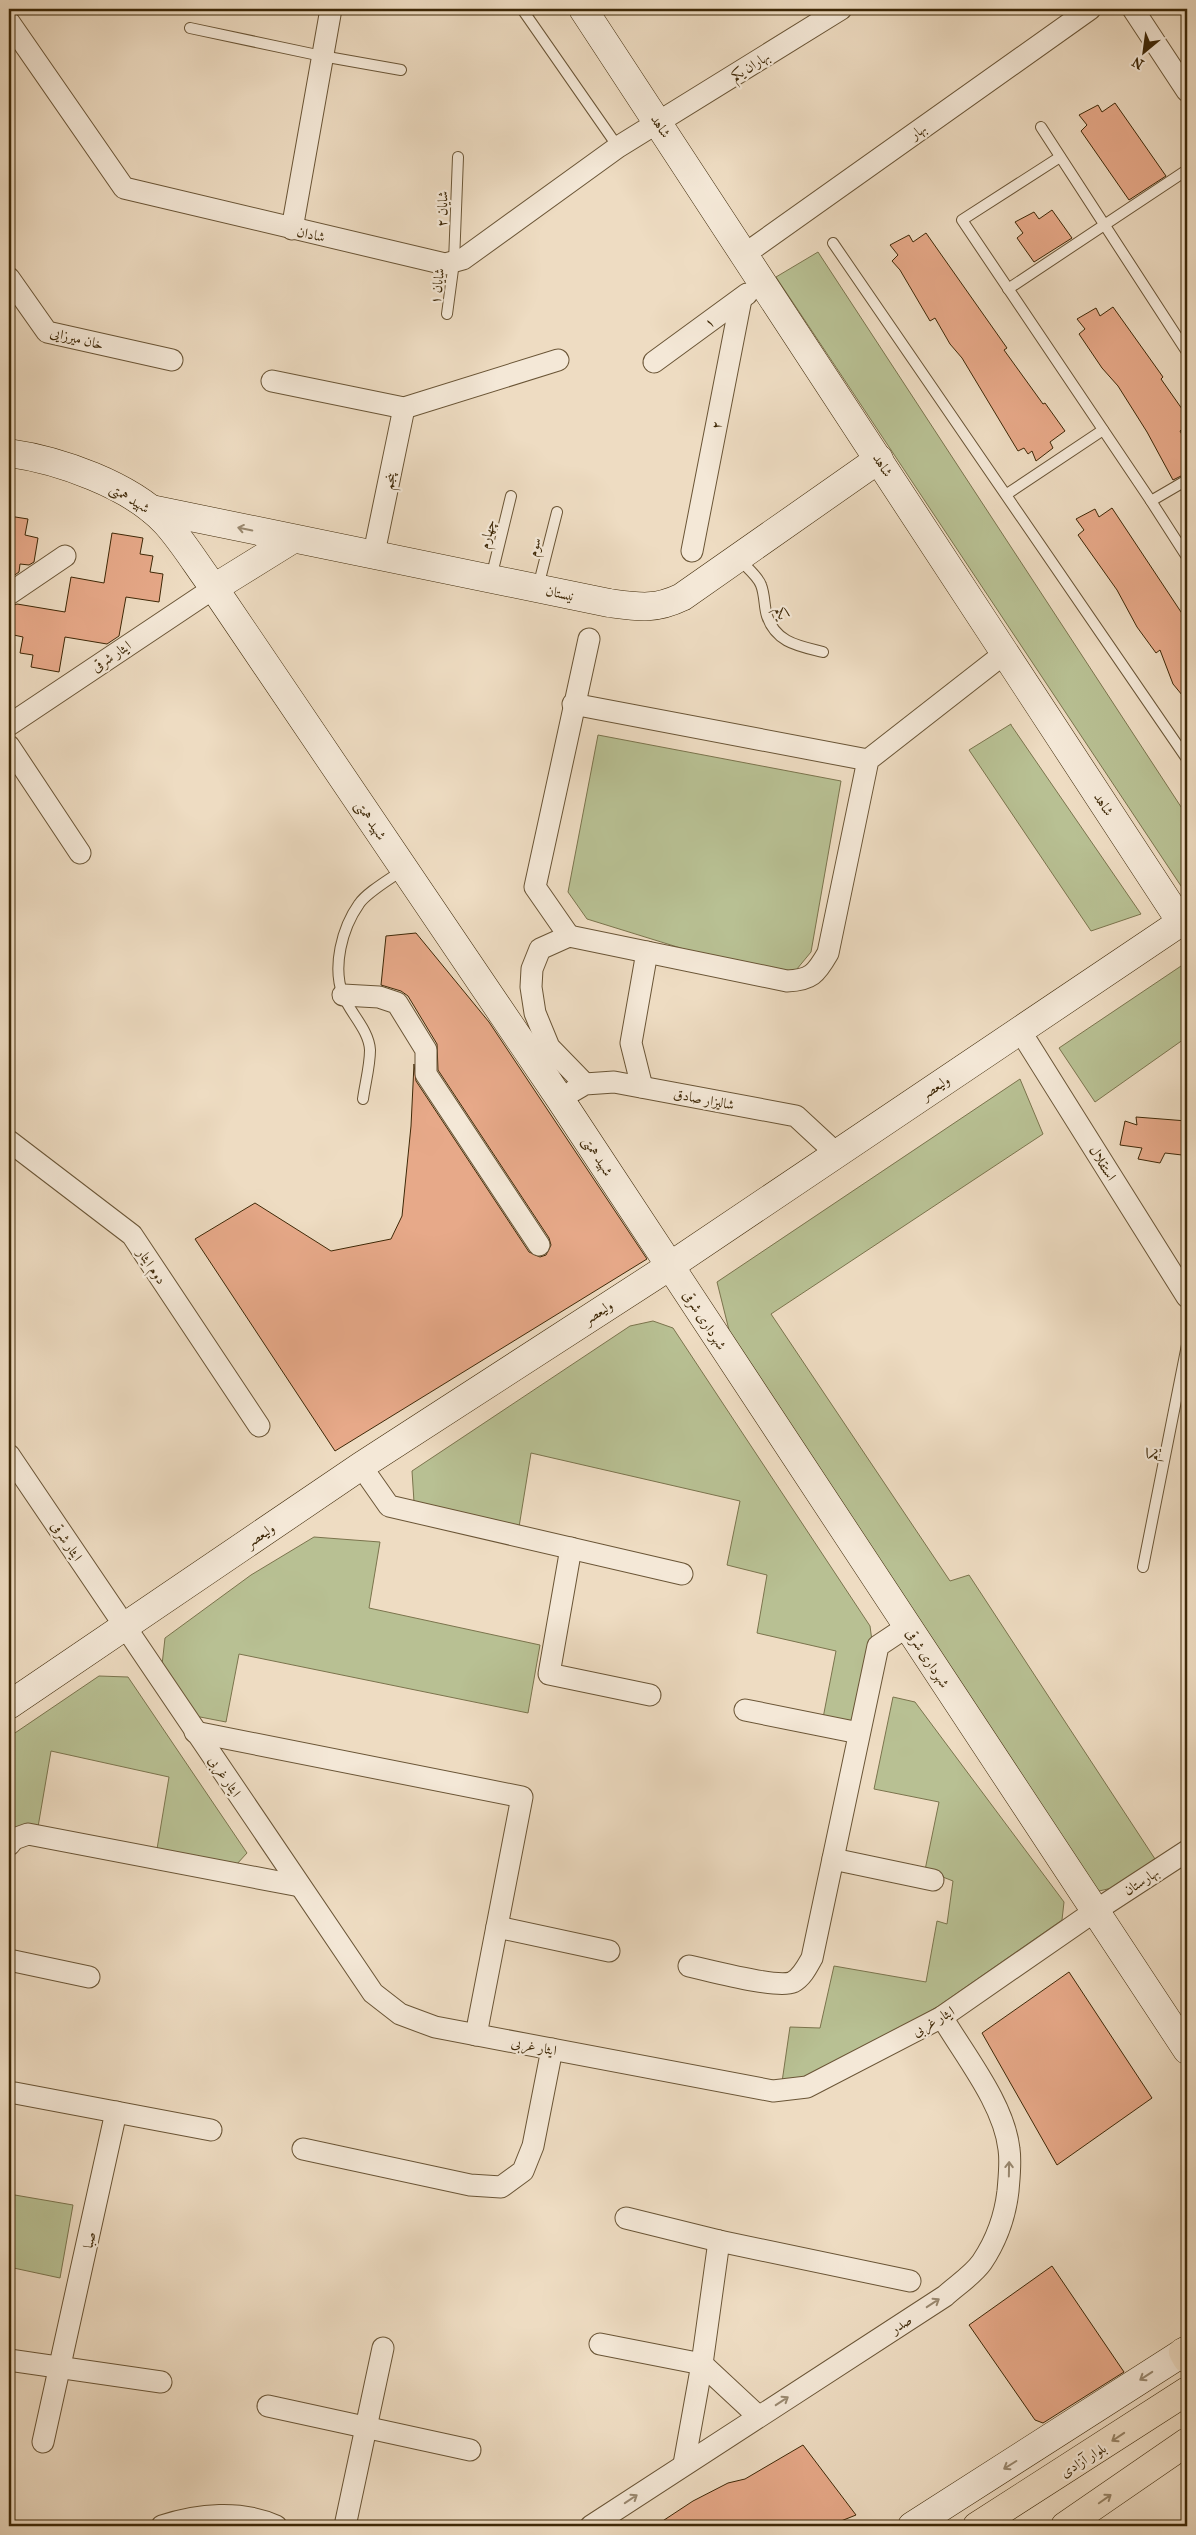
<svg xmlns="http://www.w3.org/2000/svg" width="1196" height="2535" viewBox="0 0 1196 2535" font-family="'IM FELL French Canon',Amiri,serif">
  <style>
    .green { fill: #b8c093; stroke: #7b744d }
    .building { fill: #e7a989; stroke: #3e2807 }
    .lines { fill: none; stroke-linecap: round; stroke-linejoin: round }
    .lane-casing { stroke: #6a5536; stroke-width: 12 }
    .street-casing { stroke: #6a5536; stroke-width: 23 }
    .secondary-casing { stroke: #3e2807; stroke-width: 29 }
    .primary-casing { stroke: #3e2807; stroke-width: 29 }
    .lane { stroke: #f4e8d7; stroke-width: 10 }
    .street { stroke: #f4e8d7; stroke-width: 21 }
    .secondary { stroke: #f4e8d7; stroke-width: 28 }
    .primary { stroke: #eedcc2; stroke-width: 28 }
    .oneway { stroke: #99886f }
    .oneway2 { stroke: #968264 }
    .labels { text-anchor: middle; stroke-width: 4.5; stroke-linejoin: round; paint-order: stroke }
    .street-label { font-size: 14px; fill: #3e2807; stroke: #f4e8d7 }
  </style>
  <rect width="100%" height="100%" fill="#eedcc2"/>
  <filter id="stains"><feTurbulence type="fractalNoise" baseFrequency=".004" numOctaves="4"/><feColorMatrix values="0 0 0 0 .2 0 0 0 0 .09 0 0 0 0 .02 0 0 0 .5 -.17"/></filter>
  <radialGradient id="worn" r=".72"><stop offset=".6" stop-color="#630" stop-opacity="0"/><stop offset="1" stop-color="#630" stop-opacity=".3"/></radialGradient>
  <g class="green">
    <polygon points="818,252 1187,816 1187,895 776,277"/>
    <polygon points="1011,724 1011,725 1141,914 1091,931 969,750"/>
    <polygon points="598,735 841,781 811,952 787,981 587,919 568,892"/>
    <polygon points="1187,962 1187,1037 1095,1102 1059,1048"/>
    <polygon points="1020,1079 1043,1134 771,1314 950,1581 969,1575 1155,1859 1116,1887 1095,1892 731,1338 717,1282"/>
    <polygon points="653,1321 673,1328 870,1626 872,1641 853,1725 823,1718 836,1651 757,1633 767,1575 727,1565 740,1501 531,1453 519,1527 414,1502 412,1471 630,1326"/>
    <polygon points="314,1537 380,1542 369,1608 540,1645 528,1713 239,1654 226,1722 195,1716 162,1665 165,1638 251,1575"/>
    <polygon points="99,1676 128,1677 247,1853 236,1865 157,1849 169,1777 51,1751 38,1827 9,1828 9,1737"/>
    <polygon points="893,1697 915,1702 1064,1902 1062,1920 937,2007 834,2067 799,2081 782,2082 790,2027 820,2028 834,1966 926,1982 937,1921 947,1924 953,1881 925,1870 939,1802 874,1789"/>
    <polygon points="9,2194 73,2205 60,2278 9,2267"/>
  </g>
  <g class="building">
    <polygon points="1115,103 1166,176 1129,200 1081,131 1087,125 1079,115 1098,105 1102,112"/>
    <polygon points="1052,210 1072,238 1034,262 1017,238 1023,233 1015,222 1034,212 1039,219"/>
    <polygon points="926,233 1007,348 1004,350 1043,404 1045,403 1065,431 1050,442 1053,448 1036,461 1032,451 1028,454 1024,448 1018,451 962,358 950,344 935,318 930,321 900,270 892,261 898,255 890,245 909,235 913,242"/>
    <polygon points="1113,307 1163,377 1161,379 1187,416 1187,425 1180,431 1187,444 1187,473 1173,480 1147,432 1118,386 1102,368 1079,334 1085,329 1077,319 1096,308 1100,316"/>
    <polygon points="1112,508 1187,621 1187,701 1173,684 1160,650 1156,653 1137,627 1117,590 1078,535 1084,530 1076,519 1095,509 1099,517"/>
    <polygon points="9,516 28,519 25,535 38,538 34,562 29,565 20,564 19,572 9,579"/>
    <polygon points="112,533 143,538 140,554 153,556 150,572 163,574 159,602 126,597 119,636 107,644 65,637 59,672 31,667 33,655 20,653 23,637 9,634 12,606 17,604 65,612 71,577 104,583"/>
    <polygon points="416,933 489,1022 647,1259 335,1451 195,1239 255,1203 331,1251 391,1239 402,1216 411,1126 414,1064 416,1081 529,1252 540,1257 546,1255 551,1245 549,1238 438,1070 437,1044 408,996 401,991 381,985 386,936"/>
    <polygon points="1136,1117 1187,1121 1187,1145 1184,1144 1182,1155 1165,1153 1160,1163 1138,1159 1142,1148 1120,1145 1125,1121 1137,1125"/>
    <polygon points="1069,1972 1152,2098 1057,2165 982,2033"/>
    <polygon points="1052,2266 1124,2372 1043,2423 1035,2420 969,2325"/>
    <polygon points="803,2445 856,2515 841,2521 844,2526 655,2526 693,2501 728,2483 745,2479"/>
  </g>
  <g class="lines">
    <g class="lane-casing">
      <g id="lane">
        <polyline points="522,9 618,147"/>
        <polyline points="190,28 322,56 401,70"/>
        <polyline points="1041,127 1187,352"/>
        <polyline points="1060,157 962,220 1151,501 1187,480"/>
        <polyline points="833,243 1187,759"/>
        <polyline points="1008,289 1187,170"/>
        <polyline points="447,314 454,262 458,157"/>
        <polyline points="1007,494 1103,430"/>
        <polyline points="1151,501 1187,557"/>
        <path d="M739 559C745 566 758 576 761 585 765 595 764 607 767 616 776 643 799 646 823 652"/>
        <polyline points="491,578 511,496"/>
        <polyline points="538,587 557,512"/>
        <path d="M363 1099C365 1084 370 1066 370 1050 369 1030 350 1013 343 995 332 967 342 928 359 904 367 892 392 878 404 869"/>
        <polyline points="1143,1567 1187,1345"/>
      </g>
    </g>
    <g class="street-casing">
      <g id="street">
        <polyline points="1133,9 1187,91"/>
        <polyline points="9,22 124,188 445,264 463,259 618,147 841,9"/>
        <polyline points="292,229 331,9"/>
        <polyline points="745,254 1090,9"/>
        <polyline points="9,278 47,332 172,360"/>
        <polyline points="654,362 747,294"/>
        <polyline points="272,381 404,408 558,360"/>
        <polyline points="692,551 741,299"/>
        <polyline points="374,553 404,408"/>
        <polyline points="9,594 65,556"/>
        <polyline points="573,704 868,760"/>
        <polyline points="9,725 214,588"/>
        <polyline points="9,746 80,853"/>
        <polyline points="569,936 535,887 589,639"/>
        <polyline points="343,995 379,997 397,1003 426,1050 426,1074 539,1245"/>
        <polyline points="1019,1029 1187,1297"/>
        <path d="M585 1084 549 1047 535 1013 531 987 532 969 540 949 569 936 787 981C811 980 816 974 828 953L868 760 1005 653"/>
        <polyline points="642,1087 631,1043 647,952"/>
        <polyline points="573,1091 585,1084 614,1082 796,1116 837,1154"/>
        <polyline points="9,1141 132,1235 259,1426"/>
        <polyline points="9,1455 373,1993 400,2014 435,2027 773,2091 807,2087 942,2017 1095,1911 1187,1851"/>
        <polyline points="361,1466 389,1506 682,1574"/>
        <polyline points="571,1548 549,1674 650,1695"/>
        <polyline points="745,1710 859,1733"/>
        <polyline points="195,1732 522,1797 476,2035"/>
        <polyline points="9,1845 14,1839 28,1834 300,1886"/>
        <polyline points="833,1859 933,1880"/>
        <polyline points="497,1927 609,1951"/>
        <polyline points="9,1960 89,1977"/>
        <path d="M689 1966C708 1970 777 1989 793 1982 802 1977 807 1967 812 1958L878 1646 908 1626"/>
        <polyline points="15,2093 211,2130"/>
        <polyline points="303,2149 470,2185 501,2187 523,2171 533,2146 552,2049"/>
        <polyline points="626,2218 719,2241 910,2281"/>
        <polyline points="600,2344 702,2364 758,2416"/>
        <polyline points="9,2360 161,2382"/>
        <polyline points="268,2406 470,2450"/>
        <polyline points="43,2442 116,2112"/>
        <polyline points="684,2464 702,2364 719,2241"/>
        <path d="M162 2526C198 2514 241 2510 276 2526"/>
        <polyline points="345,2526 383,2348"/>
        <path d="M591 2526 945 2296C957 2285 973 2275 982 2262 996 2241 1005 2217 1008 2191 1009 2178 1011 2163 1009 2149 1004 2104 965 2056 942 2017"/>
      </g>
    </g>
    <g class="secondary-casing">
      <g id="secondary">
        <polyline points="583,9 1181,922"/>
        <path d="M9 453C59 460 131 485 166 523 184 543 198 567 214 588L560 1099 1187 2050"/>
        <path d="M151 509 609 603C639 607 655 610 682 597L879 459"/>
        <polyline points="214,588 293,539"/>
        <polyline points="9,1705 361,1466 670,1266 1187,918"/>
        <polyline points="912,2526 1187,2350"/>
      </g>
    </g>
    <g class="primary-casing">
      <g id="primary">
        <polyline points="1183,2352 1187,2359"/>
        <polyline points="977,2526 1187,2391"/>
        <polyline points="1065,2526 1187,2442"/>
      </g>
    </g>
    <use href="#lane" class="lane"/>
    <use href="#street" class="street"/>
    <use href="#secondary" class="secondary"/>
    <use href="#primary" class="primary"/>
  </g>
  <defs><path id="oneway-shaft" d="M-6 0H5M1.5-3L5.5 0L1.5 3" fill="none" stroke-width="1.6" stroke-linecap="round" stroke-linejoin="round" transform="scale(1.25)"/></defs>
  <g class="oneway">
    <use href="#oneway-shaft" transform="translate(245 529) rotate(-168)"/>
    <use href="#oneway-shaft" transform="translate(1009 2169) rotate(-89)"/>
    <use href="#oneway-shaft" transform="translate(933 2303) rotate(-33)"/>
    <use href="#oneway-shaft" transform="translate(1146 2376) rotate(147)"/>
    <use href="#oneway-shaft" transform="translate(782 2401) rotate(-33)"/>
    <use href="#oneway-shaft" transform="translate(1010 2465) rotate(148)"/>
    <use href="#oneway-shaft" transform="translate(631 2499) rotate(-34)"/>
  </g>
  <g class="oneway2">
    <use href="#oneway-shaft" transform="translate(1118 2437) rotate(146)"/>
    <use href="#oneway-shaft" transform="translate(1105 2499) rotate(-35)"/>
  </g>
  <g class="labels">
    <g class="street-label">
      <text transform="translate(750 66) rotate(-32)" y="5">بهاران یکم</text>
      <text transform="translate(661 126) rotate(57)" y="5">شاهد</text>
      <text transform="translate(918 131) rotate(-35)" y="5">بهار</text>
      <text transform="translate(442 209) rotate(-88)" y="5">شایان ۲</text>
      <text transform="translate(311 234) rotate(13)" y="5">شادان</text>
      <text transform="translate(437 286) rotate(-82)" y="5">شایان ۱</text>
      <text transform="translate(709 322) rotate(-36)" y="5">۱</text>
      <text transform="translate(77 338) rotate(14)" y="5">خان میرزایی</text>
      <text transform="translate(716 425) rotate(-79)" y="5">۲</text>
      <text transform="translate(883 465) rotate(57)" y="5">شاهد</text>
      <text transform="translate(389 481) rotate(-78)" y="5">پنجم</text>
      <text transform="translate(130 498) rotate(31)" y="5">شهید همتی</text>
      <text transform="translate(487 534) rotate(-76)" y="5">چهارم</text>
      <text transform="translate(534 547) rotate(-76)" y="5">سوم</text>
      <text transform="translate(560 593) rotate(12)" y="5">نيستان</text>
      <text transform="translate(782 613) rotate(71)" y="5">یکم</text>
      <text transform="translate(111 656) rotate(-34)" y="5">ایثار شرقی</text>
      <text transform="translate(1104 804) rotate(57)" y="5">شاهد</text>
      <text transform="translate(371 820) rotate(56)" y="5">شهید همتی</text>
      <text transform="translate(935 1087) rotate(-34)" y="5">ولیعصر</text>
      <text transform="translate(704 1099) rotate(11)" y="5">شالیزار صادق</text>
      <text transform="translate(598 1156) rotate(57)" y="5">شهید همتی</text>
      <text transform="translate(1103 1163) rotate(58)" y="5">استقلال</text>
      <text transform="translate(152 1266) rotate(56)" y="5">دوم ایثار</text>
      <text transform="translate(598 1312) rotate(-33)" y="5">ولیعصر</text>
      <text transform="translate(705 1320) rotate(57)" y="5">شهرداری شرقی</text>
      <text transform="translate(1152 1454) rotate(-79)" y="5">یکم</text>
      <text transform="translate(260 1535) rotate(-34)" y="5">ولیعصر</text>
      <text transform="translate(67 1541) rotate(56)" y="5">ایثار شرقی</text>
      <text transform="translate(928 1658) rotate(57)" y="5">شهرداری شرقی</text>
      <text transform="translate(225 1776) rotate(56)" y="5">ایثار غربی</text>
      <text transform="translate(1141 1881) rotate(-33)" y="5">بهارستان</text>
      <text transform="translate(933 2021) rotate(-30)" y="5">ایثار غربی</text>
      <text transform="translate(534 2046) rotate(11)" y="5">ایثار غربی</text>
      <text transform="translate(89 2240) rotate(-78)" y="5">صبا</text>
      <text transform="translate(901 2324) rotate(-33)" y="5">صدر</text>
      <text transform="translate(1083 2460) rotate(-32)" y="5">بلوار آزادی</text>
    </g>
  </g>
  <rect width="1196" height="2535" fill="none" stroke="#eedcc2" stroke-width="30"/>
  <rect x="10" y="10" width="1176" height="2515" fill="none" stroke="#3e2807" stroke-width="2.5"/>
  <rect x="15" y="15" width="1166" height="2505" fill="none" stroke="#3e2807"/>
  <g transform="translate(1144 52) rotate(209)" stroke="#f4e8d7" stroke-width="4" paint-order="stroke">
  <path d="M0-4L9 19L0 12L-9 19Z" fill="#3e2807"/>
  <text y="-8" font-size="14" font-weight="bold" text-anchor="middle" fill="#3e2807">N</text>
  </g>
  <rect width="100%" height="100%" filter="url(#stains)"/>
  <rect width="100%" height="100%" fill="url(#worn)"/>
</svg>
